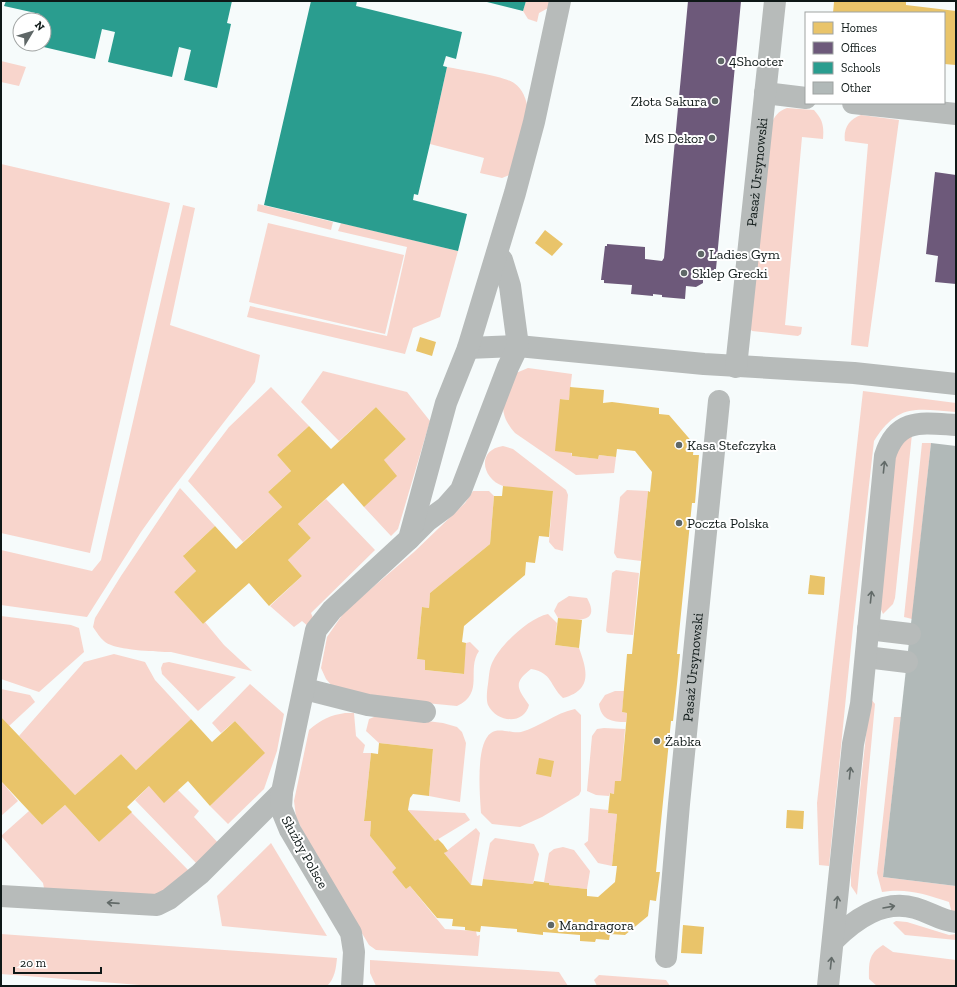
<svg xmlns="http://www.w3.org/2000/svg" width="957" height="987" viewBox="0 0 957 987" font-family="'Zilla Slab',serif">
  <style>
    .green { fill: #f8d5cc }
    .homes { fill: #e9c46a }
    .offices { fill: #6d597a }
    .schools { fill: #2a9d8f }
    .building { fill: #b1b9b8 }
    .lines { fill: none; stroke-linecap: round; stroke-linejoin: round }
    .minor { stroke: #b7bbba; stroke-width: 22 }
    .oneway { stroke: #626a68 }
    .poi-dot { fill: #5f6767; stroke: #fff; stroke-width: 1.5 }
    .labels { text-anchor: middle; stroke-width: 4; stroke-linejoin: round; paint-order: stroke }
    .poi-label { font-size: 14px; fill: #0e1817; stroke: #fff; text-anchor: start }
    .street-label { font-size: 14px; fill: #0e1817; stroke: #fff }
  </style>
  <rect width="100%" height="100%" fill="#f6fbfb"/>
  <g class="green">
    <polygon points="526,1 553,1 552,6 539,13 537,22 528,19 523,11"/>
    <polygon points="1,61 26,67 19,86 1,82"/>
    <path d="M447 67C462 70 504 76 514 83 523 89 526 99 528 109L512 174 502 178 480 173 484 158 430 144Z"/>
    <path d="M787 108 814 110C823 120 824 126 823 139L802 137 785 325 802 327 801 334 798 336 752 331 749 327 771 124C775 116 778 111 787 108Z"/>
    <path d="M861 115 899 120 868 347 851 345 868 144 845 141C843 129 849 119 861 115Z"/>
    <polygon points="1,164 170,203 90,553 1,533"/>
    <polygon points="258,204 333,222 331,230 257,211"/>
    <polygon points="183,205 195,208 170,325 260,355 255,382 166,497 141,532 87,617 1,605 1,550 92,571 101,560"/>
    <polygon points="268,223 404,255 385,334 249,302"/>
    <polygon points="341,223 458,251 440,317 413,328 405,354 247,317 250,306 387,336 407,247 338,231"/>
    <path d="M528 368 572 374 569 400 560 399 572 456 598 459 599 455 616 457 614 473 576 475 515 433C495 410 504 397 516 373Z"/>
    <polygon points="323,371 407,392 430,421 398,529 391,536 364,507 384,460 406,439 376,407 339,441 301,402"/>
    <polygon points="271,387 309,426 277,455 291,471 268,492 282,507 243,542 188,481 229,427"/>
    <path d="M863 391 956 403V412C916 409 898 403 874 441L853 627 829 866 819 865 817 803Z"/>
    <polygon points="912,434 895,598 893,604 883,614 879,605 895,451"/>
    <polygon points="922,443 931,443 912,619 904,617"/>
    <path d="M503 446 513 449 566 490 568 495 563 551 555 549 549 542 553 491C539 489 517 490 503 486 482 479 476 450 503 446Z"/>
    <path d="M180 488 215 526 184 555 196 571 174 592 203 624 205 622 224 645 252 671 171 652C157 652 123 650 111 645 102 642 98 634 93 627L95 618 121 576Z"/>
    <polygon points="627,490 648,491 641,561 617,558 614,553 620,497"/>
    <path d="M473 491H489L494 496 490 544 430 593 429 608 422 607 417 659 425 660V670L463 674 466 643 470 642 479 651C466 670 485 693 457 706L394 700 334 688 326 679 321 668 327 637 345 611 414 552 465 503Z"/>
    <polygon points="326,499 375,550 311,613 313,618 309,627 302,621 294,627 270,606 302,576 288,560 311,538 298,524"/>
    <polygon points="616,570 639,573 633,635 608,633 606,631 612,573"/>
    <path d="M569 596 587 598C602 625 574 620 558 618L554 611 558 603Z"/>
    <path d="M548 614 557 623 555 645 579 648C587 670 593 690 563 698 549 685 553 673 531 669 513 683 517 688 529 705 524 725 497 723 488 705 486 700 487 690 488 684 489 678 489 669 492 663 500 645 529 618 548 614Z"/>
    <polygon points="1,616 71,625 79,628 84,652 39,692 1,679"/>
    <polygon points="114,654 145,662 155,680 191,719 136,770 121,754 75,795 19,736 84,662"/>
    <polygon points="169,662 236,677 198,711 162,674 161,668 163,663"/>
    <polygon points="250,684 284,714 277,751 264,789 228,824 210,806 264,753 235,721 221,733 212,723"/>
    <polygon points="1,689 30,695 35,702 9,726 1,717"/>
    <path d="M615 691H624L622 712 627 713 626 722C612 722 601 720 599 704L605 695Z"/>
    <polygon points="870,698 875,704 857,895 851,886 851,874"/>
    <path d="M575 709 581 715V791L579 795 542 817 520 827 492 824 481 813C480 796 475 744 491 733 499 727 512 734 521 732 540 727 555 713 575 709Z"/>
    <path d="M345 713H354L356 736 365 745 363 753H371L364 820 371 821 370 836 396 868 392 872 406 889 410 886 445 929 476 931 477 936 480 935 478 956 376 950 369 945 311 848 296 817 294 801 309 730C320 720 331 715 345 713Z"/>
    <polygon points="379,715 443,723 457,727 462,732 466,743 460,802 429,796 433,749 379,743 366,731 369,719"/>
    <path d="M894 717H901L883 877 956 886V929L949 902C925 894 907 888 882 892L877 873Z"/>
    <polygon points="604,728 625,729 621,781 614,794 610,793 609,796 596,795 587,791 592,736 597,729"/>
    <polygon points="1,781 18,801 1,816"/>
    <polygon points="149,786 178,790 199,811 194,817 220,845 199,866 135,800"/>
    <polygon points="65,805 99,842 131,812 191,873 160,893 142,898 45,893 43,883 1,836 29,811 42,825"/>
    <polygon points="590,808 608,810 608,813 617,814 612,866 598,863 584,844 588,841"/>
    <polygon points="408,810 465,813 470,820 435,841"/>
    <polygon points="476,828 480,833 471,885 444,853"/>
    <polygon points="495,838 534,844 539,854 533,884 483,879 490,843"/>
    <polygon points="271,843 327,936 222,926 217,896"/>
    <polygon points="563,847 574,850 590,871 587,889 549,885 549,883 544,882 549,853 554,849"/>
    <polygon points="896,921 907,922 949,935 956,934 956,940 905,935 893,923"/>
    <path d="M1 934 337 958C336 968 335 978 327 986H152L1 974Z"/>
    <path d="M883 945 893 952 956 960V986H877L869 979C869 963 868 954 883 945Z"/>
    <polygon points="370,960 559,972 568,986 376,986 370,973"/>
    <polygon points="599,975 666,980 670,986 597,986 594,980"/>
  </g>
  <g class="homes">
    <polygon points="841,1 906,1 906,5 956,11 956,65 944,64 944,13 833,13 834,2 841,2"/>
    <polygon points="545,230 563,244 552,256 535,243"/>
    <polygon points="420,337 436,342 432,356 416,351"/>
    <polygon points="570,387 604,390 603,403 612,402 659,408 659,414 669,415 694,444 693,455 699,455 695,503 692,503 677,654 680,654 677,684 673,721 671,721 656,872 660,872 656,901 650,900 648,916 625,935 610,934 609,940 596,939 595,942 580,941 580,935 543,932 543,935 517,932 517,929 481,926 480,932 465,930 465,927 452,926 453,919 437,918 410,886 406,889 392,872 396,868 370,836 371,821 364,821 371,753 378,754 379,743 433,749 429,796 413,794 410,798 408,810 435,841 438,839 443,844 448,851 444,853 471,885 482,886 483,879 533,884 534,881 542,882 549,883 549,885 587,889 587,896 598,897 615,882 617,866 612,866 617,814 608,813 610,793 614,794 615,781 621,781 627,713 622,712 627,654 632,654 648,491 650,492 652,472 635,451 617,449 616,457 599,455 598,459 572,456 572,453 555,451 560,399 569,400"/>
    <polygon points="376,407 406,439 384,460 397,476 364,507 343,483 298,524 311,538 288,560 302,576 269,606 249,583 203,624 174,592 196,571 183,556 215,526 236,549 282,507 268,492 291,471 277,455 309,426 331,449"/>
    <polygon points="503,486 553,491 549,537 539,536 535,563 526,562 525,575 464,626 462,642 466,643 464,674 425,670 425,660 417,659 422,607 429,608 430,593 490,544 494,496 502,496"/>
    <polygon points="810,575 825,577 824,595 808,594"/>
    <polygon points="558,618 582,620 579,648 555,645"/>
    <polygon points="1,717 75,795 121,754 136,770 191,719 212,742 235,721 265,753 210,806 188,781 164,803 149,786 127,807 132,812 99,842 65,805 42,825 1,781"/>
    <polygon points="539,758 554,761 551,777 536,774"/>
    <polygon points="787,810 804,811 803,829 786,828"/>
    <polygon points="683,925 704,927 702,954 681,953"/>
  </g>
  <g class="offices">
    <polygon points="688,1 741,1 716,269 714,269 713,273 703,272 703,283 696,287 686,286 685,299 662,297 662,295 653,294 653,296 631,294 632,285 604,283 604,280 601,280 605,246 607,246 607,244 645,247 645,259 662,261 664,258"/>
    <polygon points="935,172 956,175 956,284 935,282 938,256 926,254"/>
  </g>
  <g class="schools">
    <polygon points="6,1 232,1 227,23 231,24 217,88 184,80 191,50 179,47 172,77 108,62 115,32 102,29 95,59 35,45 44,44 44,20 39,20 40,14 4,6"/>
    <polygon points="311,1 357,1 356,6 462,32 456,59 446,56 443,66 447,67 430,144 418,195 414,194 413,200 467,214 458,251 264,205"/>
    <polygon points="483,1 526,1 523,11"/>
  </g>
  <polygon class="building" points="931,443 956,446 956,886 883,877"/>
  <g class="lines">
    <g class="minor">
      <polyline points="765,93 806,98"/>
      <polyline points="853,103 956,114"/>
      <polyline points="468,348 518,346 704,364 854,373 956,384"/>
      <path id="s1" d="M736 367 775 1"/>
      <polyline points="409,539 427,521 446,507 461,490 508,367 518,346 510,286 502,260 497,254"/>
      <polyline points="868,629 910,634"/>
      <polyline points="866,657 907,662"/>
      <polyline points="305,689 368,705 425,712"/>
      <polyline points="1,896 157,905 169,899 200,874 282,792"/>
      <path d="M833 941C855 919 883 899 915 908 930 912 941 921 956 922"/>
      <path id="s2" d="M666 957 679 804 719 401"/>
      <polyline points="352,986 354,952 351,933 290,830 281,808 282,792 316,630 332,610 409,539 446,403 468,348 515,193 534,122 560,1"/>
      <path d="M828 986 853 744 861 704 885 456C897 417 923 423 956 425"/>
    </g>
  </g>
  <defs><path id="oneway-shaft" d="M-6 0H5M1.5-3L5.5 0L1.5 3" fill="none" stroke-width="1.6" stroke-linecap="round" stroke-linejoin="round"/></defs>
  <g class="oneway">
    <use href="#oneway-shaft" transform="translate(884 467) rotate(-84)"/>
    <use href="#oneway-shaft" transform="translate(871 597) rotate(-84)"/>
    <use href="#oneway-shaft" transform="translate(850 773) rotate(-84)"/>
    <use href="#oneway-shaft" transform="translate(837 902) rotate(-84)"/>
    <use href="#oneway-shaft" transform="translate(113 903) rotate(-176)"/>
    <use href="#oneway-shaft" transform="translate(889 907) rotate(-10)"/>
    <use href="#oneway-shaft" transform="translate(831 963) rotate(-84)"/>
  </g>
  <g class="poi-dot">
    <circle cx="721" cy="61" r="4"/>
    <circle cx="715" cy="101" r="4"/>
    <circle cx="712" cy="138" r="4"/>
    <circle cx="701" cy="254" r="4"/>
    <circle cx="684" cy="273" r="4"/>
    <circle cx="679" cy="445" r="4"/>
    <circle cx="679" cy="523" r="4"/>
    <circle cx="657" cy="741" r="4"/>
    <circle cx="551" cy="925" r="4"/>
  </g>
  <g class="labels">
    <g class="poi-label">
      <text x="729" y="66">4Shooter</text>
      <text x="707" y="106" text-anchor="end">Złota Sakura</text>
      <text x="704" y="143" text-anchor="end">MS Dekor</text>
      <text x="709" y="259">Ladies Gym</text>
      <text x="692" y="278">Sklep Grecki</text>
      <text x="687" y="450">Kasa Stefczyka</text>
      <text x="687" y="528">Poczta Polska</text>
      <text x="665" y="746">Żabka</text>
      <text x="559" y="930">Mandragora</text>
    </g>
    <g class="street-label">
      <text dy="5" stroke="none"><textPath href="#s1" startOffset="196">Pasaż Ursynowski</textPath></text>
      <text dy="5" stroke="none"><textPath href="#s2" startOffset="291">Pasaż Ursynowski</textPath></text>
      <text transform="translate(305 852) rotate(61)" y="5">Służby Polsce</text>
    </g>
  </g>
  <rect width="957" height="987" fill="none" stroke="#0e1817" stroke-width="4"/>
  <rect x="805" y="12" width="140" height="92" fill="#ffffff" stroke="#9fa3a2"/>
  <rect x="813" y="22" width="20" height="12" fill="#e9c46a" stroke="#9fa3a2"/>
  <text x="841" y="32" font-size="12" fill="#0e1817">Homes</text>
  <rect x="813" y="42" width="20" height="12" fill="#6d597a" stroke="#9fa3a2"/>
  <text x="841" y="52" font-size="12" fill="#0e1817">Offices</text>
  <rect x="813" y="62" width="20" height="12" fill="#2a9d8f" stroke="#9fa3a2"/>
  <text x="841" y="72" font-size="12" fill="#0e1817">Schools</text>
  <rect x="813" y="82" width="20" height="12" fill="#b1b9b8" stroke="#9fa3a2"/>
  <text x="841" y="92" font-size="12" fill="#0e1817">Other</text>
  <g transform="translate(32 32) rotate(52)"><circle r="19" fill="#ffffff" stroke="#9fa3a2"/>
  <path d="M0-3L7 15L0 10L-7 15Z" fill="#5f6767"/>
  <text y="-6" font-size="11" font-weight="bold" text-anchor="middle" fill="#0e1817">N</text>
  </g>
  <path d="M14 967v6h87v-6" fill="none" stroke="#0e1817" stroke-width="2"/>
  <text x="20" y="967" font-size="12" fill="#0e1817" stroke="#ffffff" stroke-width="3" paint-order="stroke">20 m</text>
</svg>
